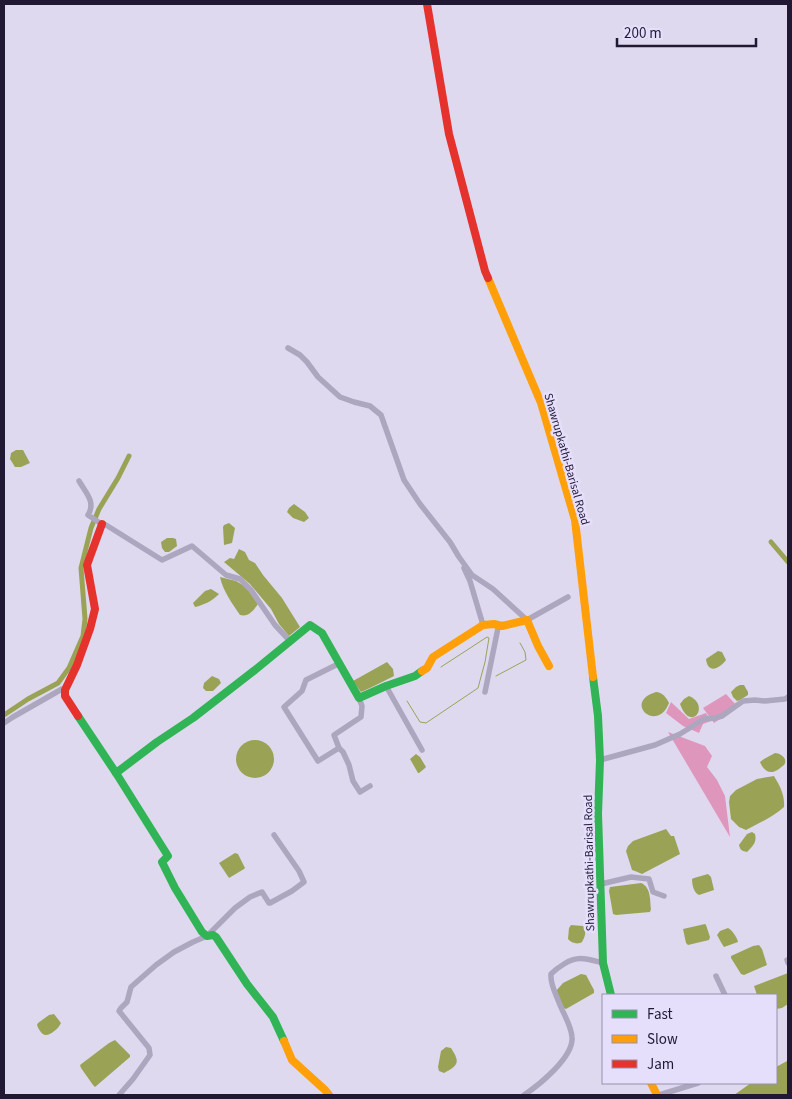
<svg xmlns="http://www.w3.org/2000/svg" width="792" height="1099" viewBox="0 0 792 1099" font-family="'Source Sans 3',sans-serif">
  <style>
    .forest { fill: #df96bd }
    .water { fill: #9aa355 }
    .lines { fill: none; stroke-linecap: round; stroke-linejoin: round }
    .stream { stroke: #9aa355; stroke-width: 1 }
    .canal { stroke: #9aa355; stroke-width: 5 }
    .street { stroke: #ada6bf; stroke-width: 5.5 }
    .fast { stroke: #30b455; stroke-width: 8 }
    .slow { stroke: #ff9f0a; stroke-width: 8 }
    .jam { stroke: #e5322d; stroke-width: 8 }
    .labels { text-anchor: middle; stroke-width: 5; stroke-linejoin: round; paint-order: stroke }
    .street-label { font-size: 12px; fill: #211933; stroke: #e6dffc }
  </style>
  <rect width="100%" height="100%" fill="#dfd9f0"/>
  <g class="forest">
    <polygon points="726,694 738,707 714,723 703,708"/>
    <polygon points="671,702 689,719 706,713 711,721 703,724 699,733 683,726 666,713"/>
    <polygon points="668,732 705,746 712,756 707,767 717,780 725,796 730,837"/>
  </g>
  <g class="water">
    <polygon points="16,450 23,450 30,463 21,467 15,467 10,459 11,453"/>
    <polygon points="294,504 305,512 309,518 304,522 293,518 287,512 289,508"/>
    <polygon points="229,523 235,528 232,543 224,545 223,527 224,525"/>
    <polygon points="167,538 173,538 176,539 177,546 169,552 165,552 162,548 161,542"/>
    <polygon points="239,549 245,552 249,560 255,563 263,575 282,598 300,627 289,636 279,624 271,609 250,584 224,562 230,558 234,559"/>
    <path d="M220 577 236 581 246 587 258 604C253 611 249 617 240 615 232 603 223 591 220 577Z"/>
    <path d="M211 589 219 594C212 601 204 605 195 607L193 603 205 591Z"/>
    <path d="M718 651 722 652 726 660C720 668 708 675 706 659Z"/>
    <polygon points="387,662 393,669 394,676 370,688 361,692 353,681"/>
    <polygon points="212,676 219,679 221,683 213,691 206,691 203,688 204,683"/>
    <polygon points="740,685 744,685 748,692 748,695 740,700 737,701 733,697 731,692 736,687"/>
    <path d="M656 692C662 692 666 697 669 703 657 734 622 702 656 692Z"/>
    <path d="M689 696C711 705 691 734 680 704L684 699Z"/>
    <circle cx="255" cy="759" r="19"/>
    <path d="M775 753C779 753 787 757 785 763 785 765 781 767 779 769 771 775 764 772 760 762L764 759Z"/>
    <polygon points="416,754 420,757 426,767 424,769 419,773 418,773 410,759"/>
    <path d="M774 776C780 786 785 795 784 807 773 817 759 823 746 830L739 827 731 819 729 802 730 796 736 790 757 779Z"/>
    <polygon points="666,829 671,836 674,836 680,854 642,874 635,871 632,870 626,851 628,846 633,841"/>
    <path d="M752 832 755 834C757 842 753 846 747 852 742 851 740 850 739 845L747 834Z"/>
    <polygon points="235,853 238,854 245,868 244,869 229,878 219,863"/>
    <path d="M708 874 711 877 714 890 699 895C694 893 692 885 692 879L694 878Z"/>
    <path d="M641 883C651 887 650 900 651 909L650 912 616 915 613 914 609 891 610 887Z"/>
    <polygon points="705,924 706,925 710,937 709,940 688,945 686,943 683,929"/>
    <path d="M571 925 583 926C587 931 585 937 582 942 578 945 571 943 568 939L569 928Z"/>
    <path d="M728 928C732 930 737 937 738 942L724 947 722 944 717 935 720 931Z"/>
    <polygon points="759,945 762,949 767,965 744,975 741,974 731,958 731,956 753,946"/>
    <polygon points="788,973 788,1004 782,1008 776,1009 776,995 757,995 754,986"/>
    <polygon points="581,974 586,975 594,990 594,993 566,1009 564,1008 556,991 563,983"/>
    <path d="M54 1014 61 1023C59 1028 50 1036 45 1035 41 1034 38 1028 37 1025L38 1023 49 1015Z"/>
    <polygon points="115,1040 130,1055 130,1057 95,1087 93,1085 81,1068 80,1065 109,1043"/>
    <path d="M446 1047 451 1048C460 1062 459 1065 444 1073L439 1071 438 1067 441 1051Z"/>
    <polygon points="787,1061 788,1061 788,1095 734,1095 751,1083 776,1083 776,1067"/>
  </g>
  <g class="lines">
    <g class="stream">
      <polyline points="496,676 526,660 525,652 520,643"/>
      <polyline points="407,701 420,722 426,723 478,688 485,662 489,638 487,637 441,667"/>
    </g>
    <g class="canal">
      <polyline points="771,542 788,562"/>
      <polyline points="4,715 28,699 58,683 69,668 83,636 85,619 81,568 91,528 99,509 118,478 129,456"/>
    </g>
    <g class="street">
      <polyline points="288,348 300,355 307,362 318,377 340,397 354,402 370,406 381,415 404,480 420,504 450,542 459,557 472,575 493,589 527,620 568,597"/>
      <path d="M79 481C86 493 96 502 88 515L100 523 106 525 162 560 192 546 226 575 240 579 251 590 275 625 290 641"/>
      <polyline points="464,568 470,581 483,625"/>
      <polyline points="386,686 422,750"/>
      <polyline points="485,692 498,628"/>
      <polyline points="359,698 362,706 361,717 334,735 339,748 343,752 349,765 353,781 360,792 370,786"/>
      <polyline points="4,723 13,717 62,689 65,690"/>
      <polyline points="339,748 318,761 284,707 302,691 306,680 340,663"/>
      <polyline points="600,760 655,745 680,734 704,719 715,718 722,716 743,701 755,700 765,701 785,699 788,697"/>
      <polyline points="601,884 631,877 649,879 653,892 664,896"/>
      <polyline points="787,960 788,963"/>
      <polyline points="716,976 725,995"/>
      <polyline points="119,1095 133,1079 150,1055 149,1048 119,1011 121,1008 127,1002 131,987 156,965 174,952 193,942 207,936 235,908 250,897 262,892 269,903 270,903 292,891 304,882 299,871 274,835"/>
      <path d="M524 1095C539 1085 574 1057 572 1037 571 1024 562 1012 558 1000 555 992 550 983 551 974 555 970 559 967 564 964 578 955 587 959 603 963"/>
      <polyline points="659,1095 698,1083"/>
    </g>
    <g class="fast">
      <polyline points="593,677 598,716 600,760 598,814 603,963 611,995"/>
      <polyline points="78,716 116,773 168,856 162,862 175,888 202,932 207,936 213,935 216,937 247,984 273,1017 284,1041"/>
      <polyline points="116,773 157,742 193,718 255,670 310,625 322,633 359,698 386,686 415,676 422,671"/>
    </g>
    <g class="slow">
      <polyline points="488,278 541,403 575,520 593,677"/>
      <polyline points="422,671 427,668 433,657 483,625 494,624 502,626 527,620 538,646 549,666"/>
      <polyline points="284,1041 292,1060 325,1090 329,1095"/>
      <polyline points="651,1083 657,1095"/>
    </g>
    <g class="jam">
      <polyline points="427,4 449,134 485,271 488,278"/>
      <polyline points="78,716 65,696 65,690 77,665 90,629 95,609 87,565 102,524"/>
    </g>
  </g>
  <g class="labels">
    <g class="street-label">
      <text transform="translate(567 459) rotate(74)" y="4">Shawrupkathi-Barisal Road</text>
      <text transform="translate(589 863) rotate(-91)" y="4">Shawrupkathi-Barisal Road</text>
    </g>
  </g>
  <rect width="792" height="1099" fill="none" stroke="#211933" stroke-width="10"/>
  <rect x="602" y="994" width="175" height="90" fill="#e6dffc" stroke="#9790ac"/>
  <rect x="612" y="1010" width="25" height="8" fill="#30b455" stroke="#9790ac"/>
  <text x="647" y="1019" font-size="15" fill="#211933">Fast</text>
  <rect x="612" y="1035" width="25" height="8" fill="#ff9f0a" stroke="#9790ac"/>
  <text x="647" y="1044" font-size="15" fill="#211933">Slow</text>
  <rect x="612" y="1060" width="25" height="8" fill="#e5322d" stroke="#9790ac"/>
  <text x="647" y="1069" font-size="15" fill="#211933">Jam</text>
  <path d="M617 38v8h139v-8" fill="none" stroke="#211933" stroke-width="2.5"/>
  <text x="624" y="38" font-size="15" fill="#211933" stroke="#e6dffc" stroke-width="4" paint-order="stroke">200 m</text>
</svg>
